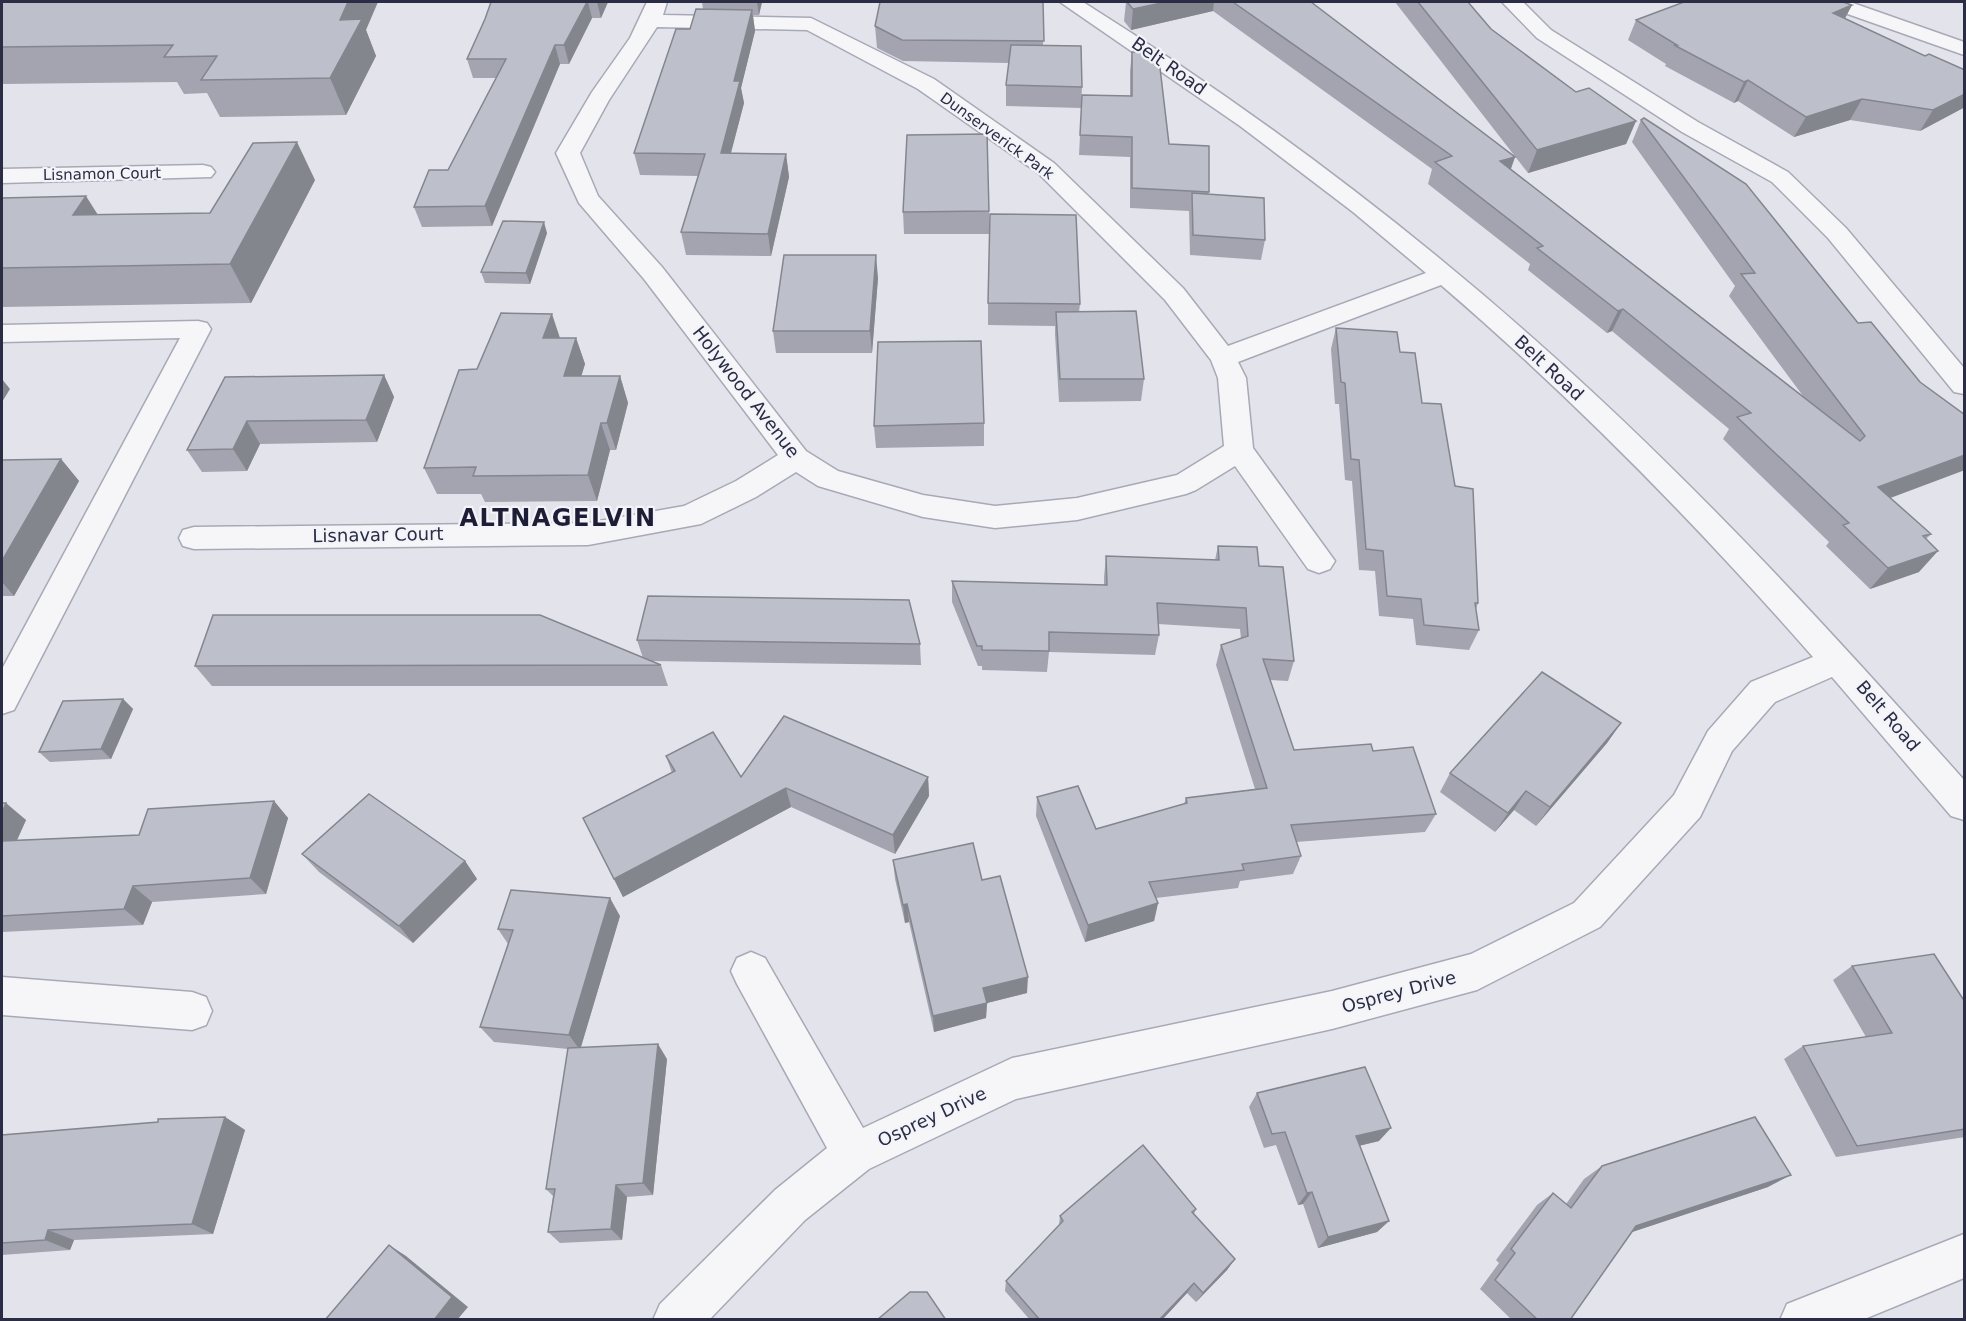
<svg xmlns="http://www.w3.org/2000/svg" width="1966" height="1321" viewBox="0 0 1966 1321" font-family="'DejaVu Sans',sans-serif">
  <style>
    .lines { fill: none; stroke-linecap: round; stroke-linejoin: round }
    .minor-casing { stroke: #a8a9b6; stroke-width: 3 }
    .minor { fill: #f6f6f9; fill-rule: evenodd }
    .wall { fill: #a3a4af }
    .shaded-wall { fill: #84868e }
    .building { fill: #bdbfcb; stroke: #84868e; stroke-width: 1.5 }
    .labels { text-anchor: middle; stroke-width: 4.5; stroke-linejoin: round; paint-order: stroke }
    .far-street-label { font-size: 15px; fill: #2b2d44; stroke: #f3f4f9 }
    .street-label { font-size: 18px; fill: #2b2d44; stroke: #f3f4f9 }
    .district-label { font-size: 24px; font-weight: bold; letter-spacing: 1.5px; fill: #1d1e35; stroke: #f3f4f9 }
  </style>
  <rect width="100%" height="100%" fill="#e3e4eb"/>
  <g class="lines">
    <g class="minor-casing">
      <g id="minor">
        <path d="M647 2H667L663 15 811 18 934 79 1054 163 1183 288 1228 346 1426 273 1353 212 1240 126 1060 2H1083C1242 102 1393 214 1534 339 1689 476 1828 627 1964 780V820L1951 816 1832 677 1775 702 1732 751 1700 817 1600 927 1477 990 1332 1029 1016 1099 869 1169 805 1220 709 1320H653L660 1304 775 1190 827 1148 737 984 731 971 737 958 751 952 765 958 863 1128 1012 1058 1332 991 1471 954 1574 903 1674 795 1708 731 1751 682 1813 657C1697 525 1574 399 1441 285L1238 362 1246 378 1253 448 1335 561 1330 569 1319 573 1308 569 1235 466 1196 490 1186 494 1077 520 995 528 923 517 818 486 796 472 756 497 701 524 588 545 194 549 183 546 179 538 183 530 194 527 588 523 684 506 736 481 778 455 644 279 579 203 556 153 592 92 630 38ZM657 27 807 30 918 89 1038 173 1165 300 1211 360 1218 378 1224 446 1177 475 1077 498 995 506 923 495 838 471 806 451 662 267 598 196 580 153 609 100Z"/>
        <polygon points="1502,2 1523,2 1551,30 1698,122 1788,172 1846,228 1964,368 1964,394 1954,392 1828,238 1772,182 1682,132 1537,38"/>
        <polygon points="1822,2 1850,2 1964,42 1964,55 1825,6"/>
        <polygon points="203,165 211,167 215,172 211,177 2,183 2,169"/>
        <polygon points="198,321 207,323 211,329 14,710 2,714 2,669 180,338 2,342 2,325"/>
        <polygon points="2,977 192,992 206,997 212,1011 206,1025 192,1030 2,1015"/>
        <polygon points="1964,1234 1964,1278 1862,1320 1780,1320 1787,1304"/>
      </g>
    </g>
    <use href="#minor" class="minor"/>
  </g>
  <g class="wall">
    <polygon points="2,2 366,30 376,56 346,115 220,117 207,93 184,94 177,82 2,84"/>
    <polygon points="491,2 608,2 601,18 592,18 569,64 560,64 492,226 422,227 414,207 448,170 496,78 473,78 467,59 485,19"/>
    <polygon points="702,2 762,2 759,15 753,15 755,31 741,88 744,103 731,153 786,154 789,177 771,256 686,255 681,232 698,176 640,175 634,153 690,29 703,9"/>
    <polygon points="1043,2 1043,45 1082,87 1081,108 1006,106 1006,85 1009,63 903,61 877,48 875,26"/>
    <polygon points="1126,2 1311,2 1515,157 1511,169 1803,396 1729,296 1735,286 1632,142 1641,120 1858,323 1890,498 1931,534 1926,539 1919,572 1870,589 1826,546 1829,542 1723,439 1729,429 1612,331 1607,333 1528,270 1530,264 1428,184 1432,169 1213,11 1131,30 1124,21"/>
    <polygon points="1395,2 1468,2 1491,29 1576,92 1636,121 1626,144 1528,173"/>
    <polygon points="1852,5 1845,18 1925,56 1965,70 1965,107 1920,131 1850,120 1794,137 1738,101 1734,103 1665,66 1666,64 1628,40 1636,20"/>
    <polygon points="1132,52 1169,144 1209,192 1208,194 1265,240 1261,260 1190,255 1189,211 1130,208 1130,157 1079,155 1082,95 1130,96 1130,71"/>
    <polygon points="315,180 251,303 2,307 2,198 98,215 210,213"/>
    <polygon points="989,211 989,234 904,234 903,212"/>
    <polygon points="547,233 530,284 485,283 481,272"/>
    <polygon points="878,278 872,353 776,353 773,331"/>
    <polygon points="988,303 1080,304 1079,312 1144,379 1141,401 1059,402 1055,334 1055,326 988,325"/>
    <polygon points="1336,328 1400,352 1422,403 1455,486 1478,603 1476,609 1479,630 1469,650 1416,645 1413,619 1379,616 1375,571 1359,570 1352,481 1345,480 1339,404 1335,404 1331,349"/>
    <polygon points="560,338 576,338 585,364 581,376 620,376 628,403 616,450 610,450 597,501 485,502 481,494 437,494 424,468 477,369"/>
    <polygon points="384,375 394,397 377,442 260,444 247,471 202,472 187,450 225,377"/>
    <polygon points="984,423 984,446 876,448 874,426"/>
    <polygon points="61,459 79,481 14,596 2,596 2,460"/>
    <polygon points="1218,546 1259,566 1294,661 1288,681 1270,680 1294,750 1373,751 1436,814 1425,832 1296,842 1301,856 1293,874 1240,881 1238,888 1156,898 1158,903 1154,921 1085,942 1036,816 1037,797 1096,829 1184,804 1186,798 1255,789 1216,665 1221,645 1241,639 1240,629 1158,624 1159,635 1155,655 1049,652 1047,672 982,670 982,666 978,666 952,602 952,581 1104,585 1104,577 1106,556 1215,560"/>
    <polygon points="637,640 920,644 921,665 650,661 661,665 668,686 212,686 195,666 643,658"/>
    <polygon points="123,699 133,709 111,759 50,762 39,752"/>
    <polygon points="1621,723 1607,743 1536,826 1514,810 1495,832 1440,792 1450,773"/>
    <polygon points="666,756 741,777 928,777 929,796 895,854 791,807 623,897 583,818 672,773"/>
    <polygon points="274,801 288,818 266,894 152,902 143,925 2,932 2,803 26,820 17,840 139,835"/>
    <polygon points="302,854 465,861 477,879 413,943 319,872"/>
    <polygon points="893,860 982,880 1027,993 987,1003 986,1018 934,1032 909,922 905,923 895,879"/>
    <polygon points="620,916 581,1047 667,1059 653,1195 627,1197 622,1240 560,1243 548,1232 553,1196 546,1189 568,1049 494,1042 480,1027 508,944 498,929"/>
    <polygon points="1852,966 1965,1002 1965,1137 1836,1157 1784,1059 1803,1046 1866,1037 1833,980"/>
    <polygon points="1257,1093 1379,1141 1359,1146 1389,1221 1377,1232 1318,1248 1303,1204 1298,1205 1276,1145 1264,1148 1249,1107"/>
    <polygon points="225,1117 245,1130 213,1234 74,1240 70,1250 2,1255 2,1135"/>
    <polygon points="1602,1166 1768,1187 1632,1232 1570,1320 1512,1320 1480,1289 1499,1263 1496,1260 1537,1205 1553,1193 1566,1204 1584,1179"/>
    <polygon points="1196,1209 1194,1214 1235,1259 1227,1270 1196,1302 1187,1293 1162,1320 1030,1320 1005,1291 1006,1281 1059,1225 1060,1216"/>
  </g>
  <g class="shaded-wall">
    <polygon points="348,2 378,2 366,30 376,56 346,115 330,78 340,20"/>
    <polygon points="587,2 588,2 592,18 569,64 564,45"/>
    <polygon points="597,2 608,2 601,18"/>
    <polygon points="757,2 762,2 759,15"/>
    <polygon points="1166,2 1214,2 1213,11 1131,30 1133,9"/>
    <polygon points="1852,5 1841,26 1833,13"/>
    <polygon points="752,10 755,31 741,88 744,103 725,175 721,153 734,81"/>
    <polygon points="555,45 560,64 492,226 485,206"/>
    <polygon points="1748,80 1738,101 1734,103 1744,82"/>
    <polygon points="1965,94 1965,107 1920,131 1933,110"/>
    <polygon points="1862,99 1850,120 1794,137 1806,117"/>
    <polygon points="1636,121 1626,144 1528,173 1537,150"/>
    <polygon points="297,142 315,180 251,303 230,264"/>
    <polygon points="786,154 789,177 771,256 768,234"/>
    <polygon points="1515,157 1507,179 1500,161"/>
    <polygon points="86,196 110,234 73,215"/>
    <polygon points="544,222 547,233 530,284 526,273"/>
    <polygon points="876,255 878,278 872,353 870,331"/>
    <polygon points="1623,309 1612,331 1607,333 1618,311"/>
    <polygon points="552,314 561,341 543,338"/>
    <polygon points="576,338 585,364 573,403 564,376"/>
    <polygon points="384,375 394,397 377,442 366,420"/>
    <polygon points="620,376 628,403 616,450 607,423"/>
    <polygon points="2,379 10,389 2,402"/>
    <polygon points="247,421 260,444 247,471 233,449"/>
    <polygon points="601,423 610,450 597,501 588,475"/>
    <polygon points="1965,455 1965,470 1861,509 1878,487"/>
    <polygon points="61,459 79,481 14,596 2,582 2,561"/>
    <polygon points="1938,551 1919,572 1870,589 1888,568"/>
    <polygon points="123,699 133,709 111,759 101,749"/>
    <polygon points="1621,723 1607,743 1536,826 1550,807"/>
    <polygon points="928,777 929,796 895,854 893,835"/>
    <polygon points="786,788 791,807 623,897 614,879"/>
    <polygon points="1526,791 1514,810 1495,832 1508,813"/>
    <polygon points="274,801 288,818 266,894 250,878"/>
    <polygon points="6,803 26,820 9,858 2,852 2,813"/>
    <polygon points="465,861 477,879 413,943 399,926"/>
    <polygon points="133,886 152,902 143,925 124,909"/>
    <polygon points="610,898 620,916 580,1050 569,1035"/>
    <polygon points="1158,903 1154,921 1085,942 1088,925"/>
    <polygon points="907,904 909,922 905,923 903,905"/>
    <polygon points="1028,977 1027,993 987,1003 986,1018 934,1032 933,1016 983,988"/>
    <polygon points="658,1044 667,1059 653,1195 643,1183"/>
    <polygon points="225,1117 245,1130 213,1234 192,1224"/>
    <polygon points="1391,1128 1379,1141 1345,1149 1356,1136"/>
    <polygon points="1791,1175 1768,1187 1617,1237 1636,1226"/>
    <polygon points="616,1185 627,1197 622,1240 611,1229"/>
    <polygon points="1312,1192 1303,1204 1298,1205 1307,1193"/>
    <polygon points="1389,1221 1377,1232 1318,1248 1328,1237"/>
    <polygon points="48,1230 74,1240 70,1250 45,1240"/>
    <polygon points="389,1245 406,1256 468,1307 457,1320 434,1320"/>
    <polygon points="1235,1259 1227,1270 1196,1302 1203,1293"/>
    <polygon points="1194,1283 1187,1293 1162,1320 1159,1320"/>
  </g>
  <g class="building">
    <polygon points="2,2 348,2 340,20 362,19 330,78 201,80 217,56 164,57 173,45 2,47"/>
    <polygon points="491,2 587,2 564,45 555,45 485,206 414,207 429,170 448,170 506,59 467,59 485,19"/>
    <polygon points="880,2 1043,2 1044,41 902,40 875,26"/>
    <polygon points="1127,2 1166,2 1133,9"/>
    <polygon points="1233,2 1311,2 1515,157 1500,161 1860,441 1865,436 1741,274 1755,273 1641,120 1644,118 1746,184 1858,323 1871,322 1920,382 1965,415 1965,455 1878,487 1931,534 1923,536 1938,551 1888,568 1843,525 1849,523 1737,417 1751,413 1623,309 1618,311 1537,248 1543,246 1435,162 1452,156"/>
    <polygon points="1418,2 1468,2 1491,29 1576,92 1589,88 1636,121 1537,150"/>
    <polygon points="1684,2 1843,2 1852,5 1833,13 1925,56 1929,54 1965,70 1965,94 1933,110 1862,99 1806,117 1748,80 1744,82 1674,45 1677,45 1636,20"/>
    <polygon points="696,9 752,10 734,81 740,81 721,153 786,154 768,234 681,232 705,154 634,153 676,29 690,29"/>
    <polygon points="1011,45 1081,46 1082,87 1006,85"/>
    <polygon points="1158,51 1169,144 1209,146 1209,192 1132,188 1132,137 1080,135 1082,95 1132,96 1132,52"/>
    <polygon points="987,134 989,211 903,212 907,135"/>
    <polygon points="297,142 230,264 2,268 2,198 86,196 73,215 210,213 253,143"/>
    <polygon points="1192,193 1264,198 1265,240 1193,235"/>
    <polygon points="990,214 1076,215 1080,304 988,303"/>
    <polygon points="503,221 544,222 526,273 481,272"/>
    <polygon points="784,255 876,255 870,331 773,331"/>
    <polygon points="1136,311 1144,379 1060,379 1056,312"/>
    <polygon points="501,313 552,314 543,338 576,338 564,376 620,376 607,423 601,423 588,475 473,476 476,467 424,468 459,370 477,369"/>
    <polygon points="1336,328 1397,332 1400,352 1415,353 1422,403 1441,404 1455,486 1473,489 1478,603 1475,603 1479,630 1424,625 1421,599 1387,596 1383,551 1366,549 1359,460 1351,459 1345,383 1341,382"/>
    <polygon points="981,341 984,423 874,426 878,342"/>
    <polygon points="384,375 366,420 247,421 233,449 187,450 225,377"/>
    <polygon points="61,459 2,561 2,460"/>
    <polygon points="1218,546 1257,547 1259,566 1283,567 1294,661 1263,659 1294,750 1371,744 1373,751 1413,747 1436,814 1291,825 1301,856 1242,864 1244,870 1149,882 1158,903 1088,925 1037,797 1078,786 1096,829 1187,803 1186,798 1267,788 1221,645 1248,636 1246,608 1157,603 1159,635 1049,632 1049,651 982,650 982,646 977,646 952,581 1107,585 1106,556 1219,560"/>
    <polygon points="648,596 909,600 920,644 637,640"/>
    <polygon points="213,615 540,615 661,665 195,666"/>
    <polygon points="1542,672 1621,723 1550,807 1526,791 1508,813 1450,773"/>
    <polygon points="123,699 101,749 39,752 63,701"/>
    <polygon points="784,716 928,777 893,835 786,788 614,879 583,818 675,771 666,756 713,732 741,777"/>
    <polygon points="369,794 465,861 399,926 302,854"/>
    <polygon points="274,801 250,878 133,886 124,909 2,916 2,841 139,835 148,809"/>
    <polygon points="2,803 6,803 2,813"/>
    <polygon points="973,843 982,880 1000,876 1028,977 983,988 987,1003 933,1016 907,904 903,905 893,860"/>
    <polygon points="511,890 610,898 569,1035 480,1027 513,930 498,929"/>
    <polygon points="1934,954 1965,1002 1965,1129 1857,1146 1803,1046 1892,1033 1852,966"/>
    <polygon points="658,1044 643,1183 616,1185 611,1229 548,1232 555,1189 546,1189 568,1048"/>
    <polygon points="1365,1067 1391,1128 1356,1136 1389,1221 1328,1237 1312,1192 1307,1193 1285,1132 1272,1134 1257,1093"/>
    <polygon points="225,1117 192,1224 48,1230 45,1240 2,1243 2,1135 158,1122 158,1119"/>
    <polygon points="1755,1117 1791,1175 1636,1226 1570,1320 1538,1320 1495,1280 1515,1253 1511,1249 1553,1193 1571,1208 1602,1166"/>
    <polygon points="1143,1145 1196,1209 1192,1212 1235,1259 1203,1293 1194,1283 1159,1320 1040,1320 1006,1281 1063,1221 1060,1216"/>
    <polygon points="389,1245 452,1297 434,1320 325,1320"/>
    <polygon points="910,1292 927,1292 946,1320 877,1320"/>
  </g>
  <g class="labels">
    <g class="far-street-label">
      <text transform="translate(997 136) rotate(36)" y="5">Dunserverick Park</text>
      <text transform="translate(102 174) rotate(-1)" y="5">Lisnamon Court</text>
    </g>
    <g class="street-label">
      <text transform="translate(1169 66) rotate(35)" y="6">Belt Road</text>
      <text transform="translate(1549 368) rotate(43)" y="6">Belt Road</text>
      <text transform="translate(746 392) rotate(52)" y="6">Holywood Avenue</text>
      <text transform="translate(378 535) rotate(-1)" y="6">Lisnavar Court</text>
      <text transform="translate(1888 716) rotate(49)" y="6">Belt Road</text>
      <text transform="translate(1399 992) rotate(-15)" y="6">Osprey Drive</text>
      <text transform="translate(932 1117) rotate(-25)" y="6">Osprey Drive</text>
    </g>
    <g class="district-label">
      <text x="558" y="526">ALTNAGELVIN</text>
    </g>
  </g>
  <rect width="1966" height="1321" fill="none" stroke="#2b2d44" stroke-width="6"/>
</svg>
